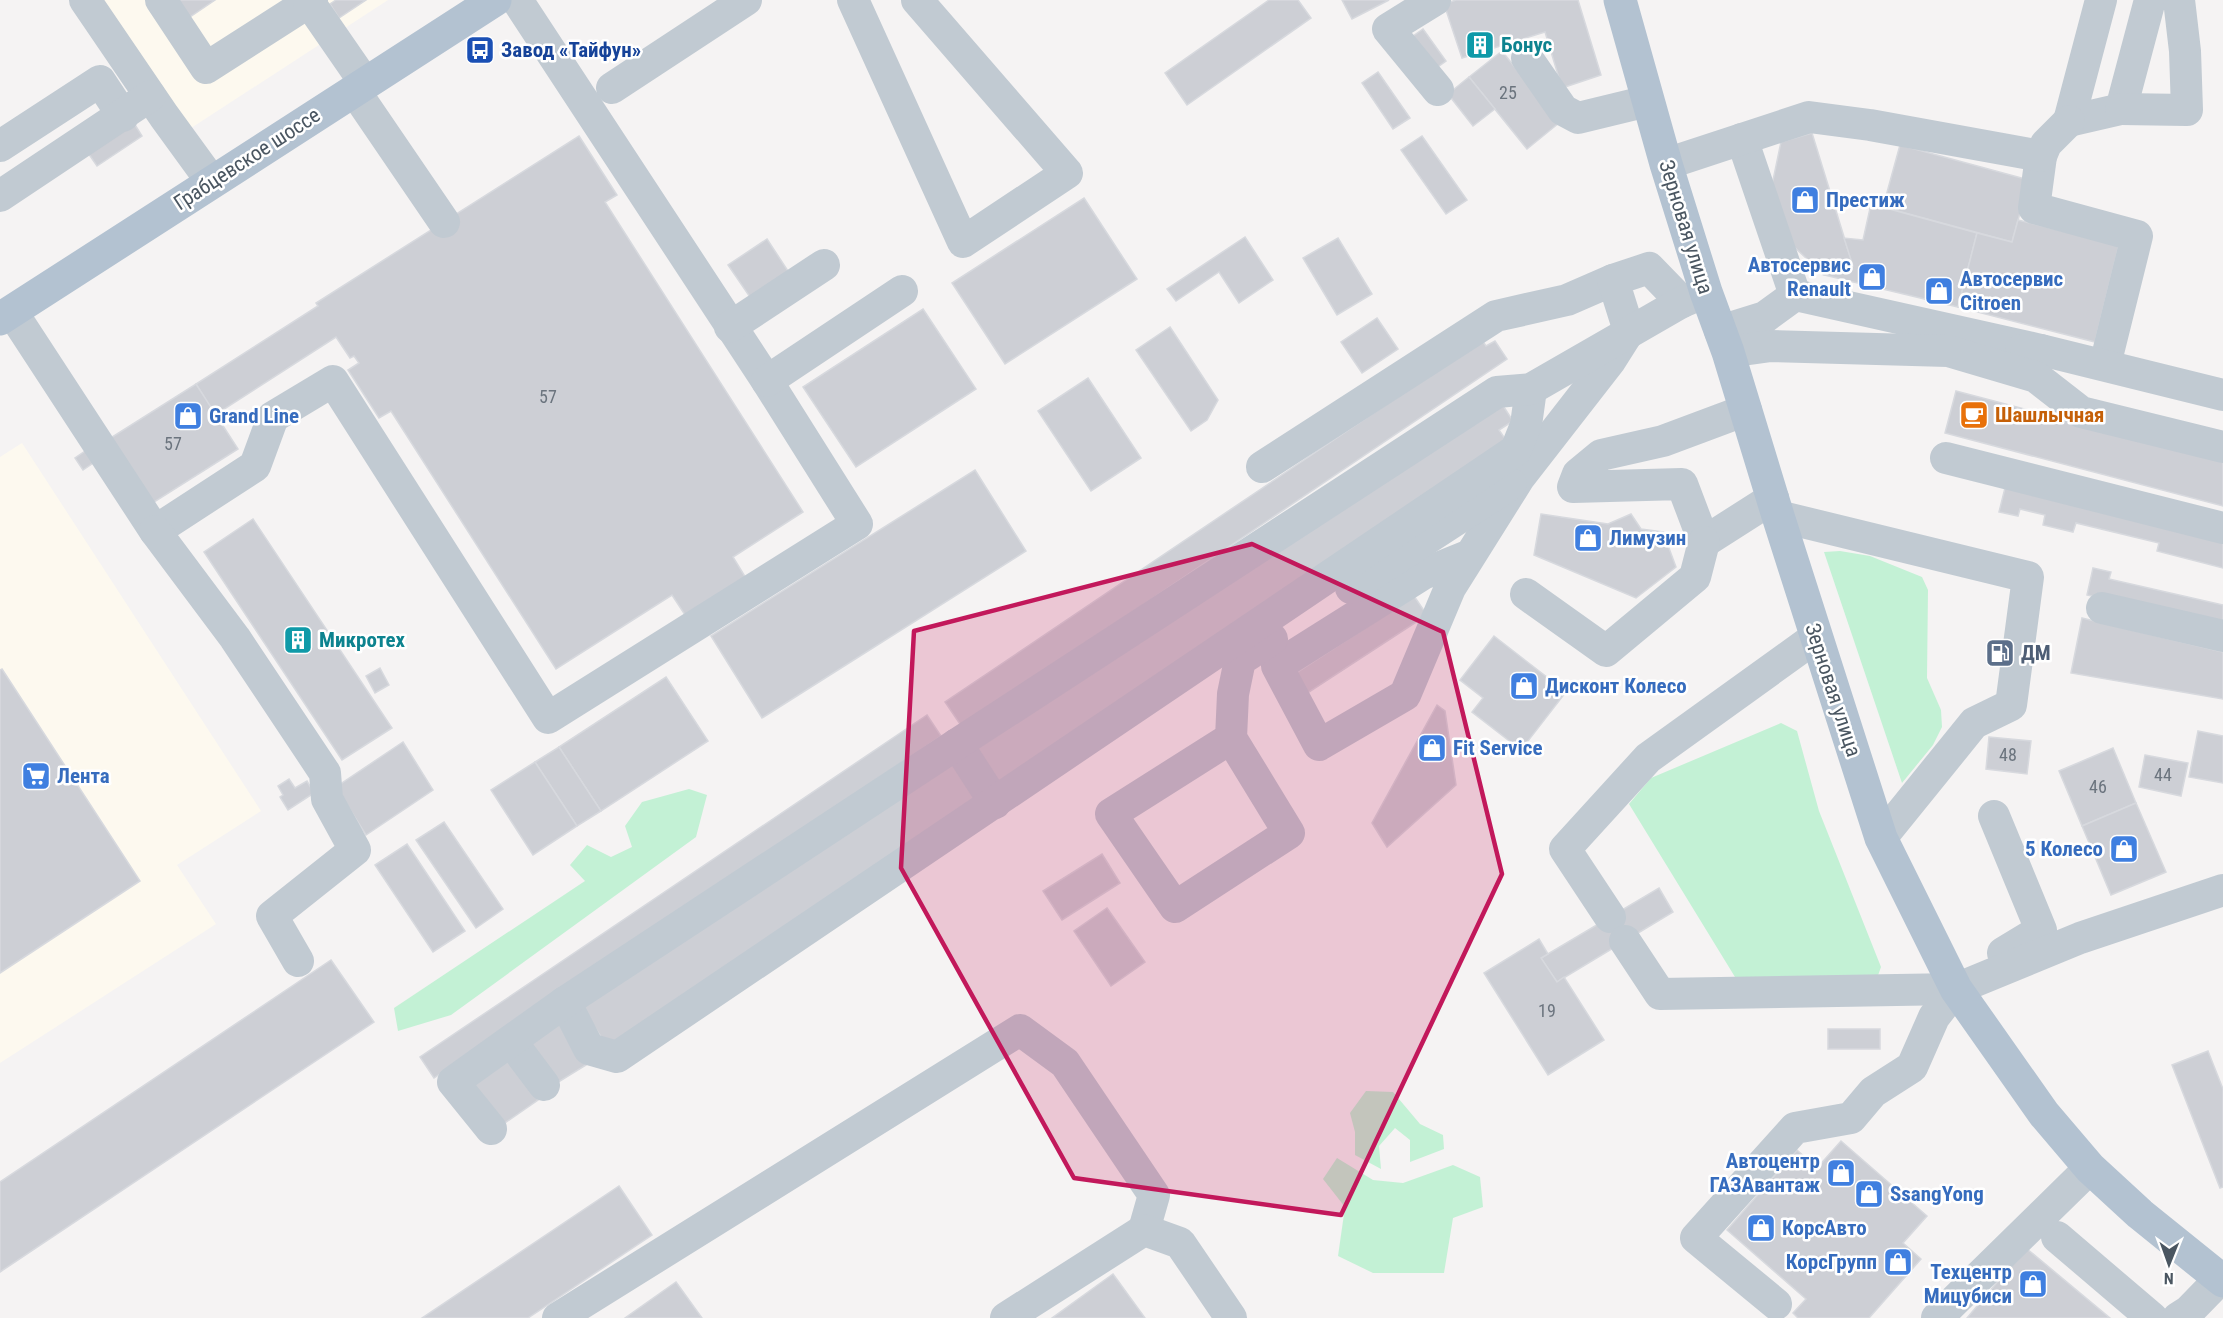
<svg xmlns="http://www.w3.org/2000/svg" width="2223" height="1318" viewBox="0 0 2223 1318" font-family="'Roboto Condensed',sans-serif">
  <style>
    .commercial { fill: #fdf9ef }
    .green { fill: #c3f1d5 }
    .building { fill: #cdcfd5; stroke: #d7d9de; stroke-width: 1.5 }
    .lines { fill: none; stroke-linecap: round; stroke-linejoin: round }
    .minor { stroke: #c1cad2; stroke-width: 32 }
    .major { stroke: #b3c2d1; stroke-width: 33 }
    .marked { fill: #c2185b; fill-opacity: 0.2; stroke: #c2185b; stroke-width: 4.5; stroke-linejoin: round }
    .labels { text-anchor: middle; stroke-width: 5; stroke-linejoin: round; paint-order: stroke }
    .number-label { font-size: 18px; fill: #6b747e }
    .culture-label { font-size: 21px; font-weight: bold; fill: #0d838f; stroke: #fff; text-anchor: start }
    .transit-label { font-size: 21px; font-weight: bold; fill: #164399; stroke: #fff; text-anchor: start }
    .street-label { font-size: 21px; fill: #4a5661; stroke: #fff }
    .shop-label { font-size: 21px; font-weight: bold; fill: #366cbe; stroke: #fff; text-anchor: start }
    .food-label { font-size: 21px; font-weight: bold; fill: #c56008; stroke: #fff; text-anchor: start }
    .service-label { font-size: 21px; font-weight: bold; fill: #4e5e75; stroke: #fff; text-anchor: start }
  </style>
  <rect width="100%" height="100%" fill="#f5f3f3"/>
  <g class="commercial">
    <polygon points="70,0 388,0 185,132 92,32"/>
    <polygon points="22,443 261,811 177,865 216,924 0,1063 0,457"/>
  </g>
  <g class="green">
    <polygon points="1840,551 1870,556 1922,577 1928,590 1927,678 1941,710 1942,727 1933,745 1902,783 1824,552"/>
    <polygon points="1781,723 1797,731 1819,811 1881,967 1876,981 1735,977 1629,804 1651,778"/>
    <polygon points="689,789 707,795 696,837 451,1015 398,1031 394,1008 585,881 570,865 587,845 611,857 632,847 625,826 642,802"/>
    <polygon points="1366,1091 1393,1092 1420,1124 1443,1135 1444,1149 1410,1162 1410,1140 1395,1128 1379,1146 1381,1169 1355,1155 1355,1132 1350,1113"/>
    <polygon points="1337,1158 1373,1180 1403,1183 1453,1165 1480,1177 1483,1207 1453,1218 1444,1273 1373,1273 1338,1256 1345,1207 1323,1179"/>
  </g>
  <g class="building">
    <polygon points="170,0 215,0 184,21"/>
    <polygon points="336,0 366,0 339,18 330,4"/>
    <polygon points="1269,0 1298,0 1311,18 1187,105 1165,73"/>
    <polygon points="1342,0 1389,0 1352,19"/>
    <polygon points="1456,0 1578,0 1601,75 1562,88 1545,32 1462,58 1444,4"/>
    <polygon points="1423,29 1446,61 1432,71 1409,39"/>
    <polygon points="1502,51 1559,123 1527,149 1469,77"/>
    <polygon points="1378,72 1410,118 1393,129 1362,83"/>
    <polygon points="1469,77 1495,109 1473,126 1448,94"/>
    <polygon points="132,120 142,136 97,166 86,150"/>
    <polygon points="1812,133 1853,266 1824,275 1790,243 1772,185 1781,142"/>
    <polygon points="579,136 617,195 605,202 803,512 733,557 749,583 689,621 672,595 556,669 391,411 379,418 348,370 359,363 354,356 350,358 336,337 215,415 196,384 318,306 316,303"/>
    <polygon points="1422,136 1467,200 1446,214 1401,150"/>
    <polygon points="1900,145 2029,180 2012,242 1883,207"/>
    <polygon points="1084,198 1137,279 1005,364 952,283"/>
    <polygon points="1871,204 1977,233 1958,307 1824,275 1853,266 1844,238 1863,240"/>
    <polygon points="2018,220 2119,245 2095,342 1958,307 1977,233 2012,242"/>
    <polygon points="1245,237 1273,280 1239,303 1219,272 1176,301 1167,289"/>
    <polygon points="1338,238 1372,294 1337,315 1303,258"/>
    <polygon points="767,239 790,274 752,300 728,265"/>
    <polygon points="923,309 976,389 856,467 803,387"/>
    <polygon points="1377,318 1398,349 1362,373 1341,342"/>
    <polygon points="1170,327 1218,400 1207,420 1191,431 1136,350"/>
    <polygon points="1482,340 1486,346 1495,341 1507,359 962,727 945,702"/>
    <polygon points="1088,378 1141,458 1091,491 1038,411"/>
    <polygon points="196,384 238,449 151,504 109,439"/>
    <polygon points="1956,391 2223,461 2223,506 1945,433"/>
    <polygon points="1500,401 1513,421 1499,430 1510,446 994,786 972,752"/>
    <polygon points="91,447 99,459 83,470 75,458"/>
    <polygon points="975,470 1026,551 762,718 711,636"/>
    <polygon points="2006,484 2223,537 2223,568 2157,551 2159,543 2076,523 2073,532 2043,525 2045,515 2020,509 2018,516 1999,512"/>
    <polygon points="1541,514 1608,524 1631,514 1641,529 1663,532 1676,567 1636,598 1534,555"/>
    <polygon points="253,519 392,728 342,760 204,552"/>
    <polygon points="2093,568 2111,572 2109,579 2223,605 2223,626 2087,595"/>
    <polygon points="1414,596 1427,615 1306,694 1293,675"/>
    <polygon points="2082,618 2223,652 2223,699 2071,673"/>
    <polygon points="1494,636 1566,692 1521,750 1472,712 1483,698 1460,680"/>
    <polygon points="380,668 389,685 375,693 366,676"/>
    <polygon points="2,669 140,881 0,973 0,670"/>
    <polygon points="666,677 708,741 601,811 559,747"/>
    <polygon points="1437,705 1445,711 1456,785 1387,847 1372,823"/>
    <polygon points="927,715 941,736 434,1078 420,1057"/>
    <polygon points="2198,731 2223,736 2223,783 2189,777"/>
    <polygon points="1989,737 2031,741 2027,774 1986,769"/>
    <polygon points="403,742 433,790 366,835 336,787"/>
    <polygon points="559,747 601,811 577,826 535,762"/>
    <polygon points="2113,748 2136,803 2082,826 2059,771"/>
    <polygon points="2145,755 2188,763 2181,796 2139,787"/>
    <polygon points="955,756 983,797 609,1049 582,1008"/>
    <polygon points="535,762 577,826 533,855 491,790"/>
    <polygon points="289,779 295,788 307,781 314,793 288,810 280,797 283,795 278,786"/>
    <polygon points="2136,803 2166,872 2111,895 2082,826"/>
    <polygon points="444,822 503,909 476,928 416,840"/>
    <polygon points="407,844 465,931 433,952 375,865"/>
    <polygon points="1102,854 1120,883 1062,920 1043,891"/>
    <polygon points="1659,888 1673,912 1557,982 1541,958"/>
    <polygon points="1107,908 1145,962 1111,986 1074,931"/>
    <polygon points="1539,939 1548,954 1541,958 1557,982 1564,977 1604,1040 1548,1075 1484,973"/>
    <polygon points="331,960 374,1022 0,1272 0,1182"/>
    <polygon points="560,1023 586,1065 552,1086 526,1043"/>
    <rect x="1828" y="1029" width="52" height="20"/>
    <polygon points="2208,1051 2223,1089 2223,1187 2220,1188 2172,1065"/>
    <polygon points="510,1059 538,1100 502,1125 473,1085"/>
    <polygon points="1841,1141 1927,1216 1903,1243 1921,1259 1869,1318 1798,1318 1793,1313 1806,1299 1727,1230 1797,1150 1817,1168"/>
    <polygon points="619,1186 652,1235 528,1318 422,1318"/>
    <polygon points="2026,1248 2110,1318 1967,1318"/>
    <polygon points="1113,1274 1145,1318 1052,1318"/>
    <polygon points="676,1282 702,1318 625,1318"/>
  </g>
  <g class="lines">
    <g class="minor">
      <polyline points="85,0 164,116 212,182"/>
      <polyline points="161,0 206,68 309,2"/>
      <polyline points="312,0 309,2 365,83"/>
      <polyline points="853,0 963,242 1067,173 917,0"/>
      <polyline points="1435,0 1388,29 1438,90"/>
      <polyline points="2101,0 2069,121 2121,109 2150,0"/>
      <polyline points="1527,58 1563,110 1578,118 1648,101"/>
      <polyline points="612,88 746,0"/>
      <polyline points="354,90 444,222"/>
      <polyline points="2121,109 2187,110 2185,51 2179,0"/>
      <polyline points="1742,139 1795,295"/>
      <polyline points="0,146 100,81 123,116"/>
      <polyline points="2041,156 2034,208 2137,236 2105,365"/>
      <polyline points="1666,164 1809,117 1870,125 2041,156 2046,144 2069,121"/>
      <polyline points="0,196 150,96"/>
      <polyline points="12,312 155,531 255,466 273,417 333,381 548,718 857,524 767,381 517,0"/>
      <polyline points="730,327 824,265"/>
      <polyline points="1720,331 1765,317 1795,295 2041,350"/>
      <polyline points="2021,350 2041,350 2223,395"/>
      <polyline points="1728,352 1771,346 1948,351 2036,377 2081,412 2223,447"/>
      <polyline points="767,381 902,291"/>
      <polyline points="1746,410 1663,441 1601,455 1578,474 1573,487 1682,484 1704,542 1773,498"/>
      <polyline points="1946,458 2223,528"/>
      <polyline points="1262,467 1496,316 1567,300 1613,280"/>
      <polyline points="1778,516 2028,577 2011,705 1974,723 1881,838"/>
      <polyline points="155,531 235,638 325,773 327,799 355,850 272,916 298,961"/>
      <polyline points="1470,555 1423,574 1277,666 1319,745 1405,695 1450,588 1519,478 1610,361 1629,331 1613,280 1649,268 1682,302"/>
      <polyline points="1351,588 1511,484"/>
      <polyline points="1526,594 1606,651 1695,577 1704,542"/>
      <polyline points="2102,608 2223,636"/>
      <polyline points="1231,738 1289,833 1175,907 1111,814 1231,738 1233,694 1240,660 1272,639"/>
      <polyline points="957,744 995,803"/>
      <polyline points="1994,816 2041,930 2003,953"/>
      <polyline points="1610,917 1565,849 1648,758 1816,637"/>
      <polyline points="1625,941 1660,994 1956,989 2080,938 2223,890"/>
      <polyline points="565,1002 589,1049 617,1057 1516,450 1526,425 1531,389"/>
      <polyline points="511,1041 544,1085"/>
      <polyline points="491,1129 453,1082 565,1002 957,744 1497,392 1531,389 1682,302 1706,292"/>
      <polyline points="2057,1237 2152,1318"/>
      <polyline points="1776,1304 1696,1238 1795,1128 1851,1118 1873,1092 1912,1067 1934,1017 1956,989"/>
      <polyline points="558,1318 1020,1030 1065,1063 1154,1195 1144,1230"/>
      <polyline points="1006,1318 1144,1230 1180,1243 1231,1318"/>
      <polyline points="1937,1318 2090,1168"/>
      <polyline points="2178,1318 2189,1311 2220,1279"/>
    </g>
    <g class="major">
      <polyline points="1620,0 1666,164 1706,292 1728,352 1778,516 1881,838 1956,989 2044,1114 2090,1168 2140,1214 2223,1281"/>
      <polyline points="0,319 495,0"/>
    </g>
  </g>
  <path class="marked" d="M1252 544 1443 632 1502 874 1341 1215 1074 1178 901 868 914 631Z"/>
  <defs>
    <g id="building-square" transform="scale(1.5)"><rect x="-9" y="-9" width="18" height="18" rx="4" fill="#0f9aa8" stroke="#fff"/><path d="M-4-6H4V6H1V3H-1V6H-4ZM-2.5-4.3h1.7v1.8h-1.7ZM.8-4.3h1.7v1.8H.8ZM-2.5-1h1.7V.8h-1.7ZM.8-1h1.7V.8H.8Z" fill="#fff"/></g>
    <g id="bus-square" transform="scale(1.5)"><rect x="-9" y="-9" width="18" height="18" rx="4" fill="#1a4fb4" stroke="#fff"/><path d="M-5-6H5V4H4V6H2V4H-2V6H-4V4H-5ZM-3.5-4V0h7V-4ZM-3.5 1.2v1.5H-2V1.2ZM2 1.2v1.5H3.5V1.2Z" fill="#fff"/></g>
    <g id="shop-square" transform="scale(1.5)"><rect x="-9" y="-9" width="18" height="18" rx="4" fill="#3f7fe0" stroke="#fff"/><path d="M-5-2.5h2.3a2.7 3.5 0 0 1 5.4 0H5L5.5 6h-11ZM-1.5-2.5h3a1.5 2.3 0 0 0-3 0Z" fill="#fff"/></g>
    <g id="cafe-square" transform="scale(1.5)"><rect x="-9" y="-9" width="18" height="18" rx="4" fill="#e8710a" stroke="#fff"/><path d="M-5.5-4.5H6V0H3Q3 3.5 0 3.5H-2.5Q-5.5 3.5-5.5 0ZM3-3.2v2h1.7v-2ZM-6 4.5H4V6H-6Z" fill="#fff"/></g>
    <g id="fuel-square" transform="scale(1.5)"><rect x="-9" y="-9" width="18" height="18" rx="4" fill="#5c6f8a" stroke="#fff"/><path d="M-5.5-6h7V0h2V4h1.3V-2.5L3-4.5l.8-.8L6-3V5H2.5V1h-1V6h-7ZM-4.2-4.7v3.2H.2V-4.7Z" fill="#fff"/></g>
    <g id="supermarket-square" transform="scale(1.5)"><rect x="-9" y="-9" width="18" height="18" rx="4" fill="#3f7fe0" stroke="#fff"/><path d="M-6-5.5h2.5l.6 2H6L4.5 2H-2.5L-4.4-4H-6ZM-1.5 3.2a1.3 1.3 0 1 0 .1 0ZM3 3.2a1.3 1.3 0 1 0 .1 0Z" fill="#fff"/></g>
  </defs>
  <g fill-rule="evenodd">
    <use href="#building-square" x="1480" y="45"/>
    <use href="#bus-square" x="480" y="50"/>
    <use href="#shop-square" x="1805" y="200"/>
    <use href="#shop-square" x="1872" y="277"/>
    <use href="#shop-square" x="1939" y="291"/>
    <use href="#cafe-square" x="1974" y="415"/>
    <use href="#shop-square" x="188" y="416"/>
    <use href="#shop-square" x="1588" y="538"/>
    <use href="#building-square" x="298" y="640"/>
    <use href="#fuel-square" x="2000" y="653"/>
    <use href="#shop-square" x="1524" y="686"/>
    <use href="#shop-square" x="1432" y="748"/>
    <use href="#supermarket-square" x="36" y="776"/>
    <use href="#shop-square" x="2124" y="849"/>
    <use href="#shop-square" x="1841" y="1173"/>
    <use href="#shop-square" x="1869" y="1194"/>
    <use href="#shop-square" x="1761" y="1228"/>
    <use href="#shop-square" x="1898" y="1262"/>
    <use href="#shop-square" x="2033" y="1284"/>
  </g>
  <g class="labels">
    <g class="number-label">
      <text x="1508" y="99">25</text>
      <text x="548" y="403">57</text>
      <text x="173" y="450">57</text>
      <text x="2008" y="761">48</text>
      <text x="2163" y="781">44</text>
      <text x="2098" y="793">46</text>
      <text x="1547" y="1017">19</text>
    </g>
    <g class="culture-label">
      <text x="1501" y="52">Бонус</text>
      <text x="319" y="647">Микротех</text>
    </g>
    <g class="transit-label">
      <text x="501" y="57">Завод «Тайфун»</text>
    </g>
    <g class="street-label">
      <text transform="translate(247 159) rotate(-33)" y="7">Грабцевское шоссе</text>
      <text transform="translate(1686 227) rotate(73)" y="7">Зерновая улица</text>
      <text transform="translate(1833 690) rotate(72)" y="7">Зерновая улица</text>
    </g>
    <g class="shop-label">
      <text x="1826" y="207">Престиж</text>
      <text x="1851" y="272" text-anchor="end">Автосервис<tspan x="1851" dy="24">Renault</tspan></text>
      <text x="1960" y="286">Автосервис<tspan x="1960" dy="24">Citroen</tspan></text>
      <text x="209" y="423">Grand Line</text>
      <text x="1609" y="545">Лимузин</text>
      <text x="1545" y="693">Дисконт Колесо</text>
      <text x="1453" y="755">Fit Service</text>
      <text x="57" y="783">Лента</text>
      <text x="2103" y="856" text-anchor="end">5 Колесо</text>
      <text x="1820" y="1168" text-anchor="end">Автоцентр<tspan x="1820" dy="24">ГАЗАвантаж</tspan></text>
      <text x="1890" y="1201">SsangYong</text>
      <text x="1782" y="1235">КорсАвто</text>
      <text x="1877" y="1269" text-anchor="end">КорсГрупп</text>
      <text x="2012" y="1279" text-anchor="end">Техцентр<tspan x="2012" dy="24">Мицубиси</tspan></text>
    </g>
    <g class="food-label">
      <text x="1995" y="422">Шашлычная</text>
    </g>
    <g class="service-label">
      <text x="2021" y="660">ДМ</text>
    </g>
  </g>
  <g transform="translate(2169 1264) rotate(181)" stroke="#ffffff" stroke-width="4.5" paint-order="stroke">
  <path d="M0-4.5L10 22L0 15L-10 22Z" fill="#4a5661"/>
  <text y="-9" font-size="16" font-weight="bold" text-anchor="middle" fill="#4a5661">N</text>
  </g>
</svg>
